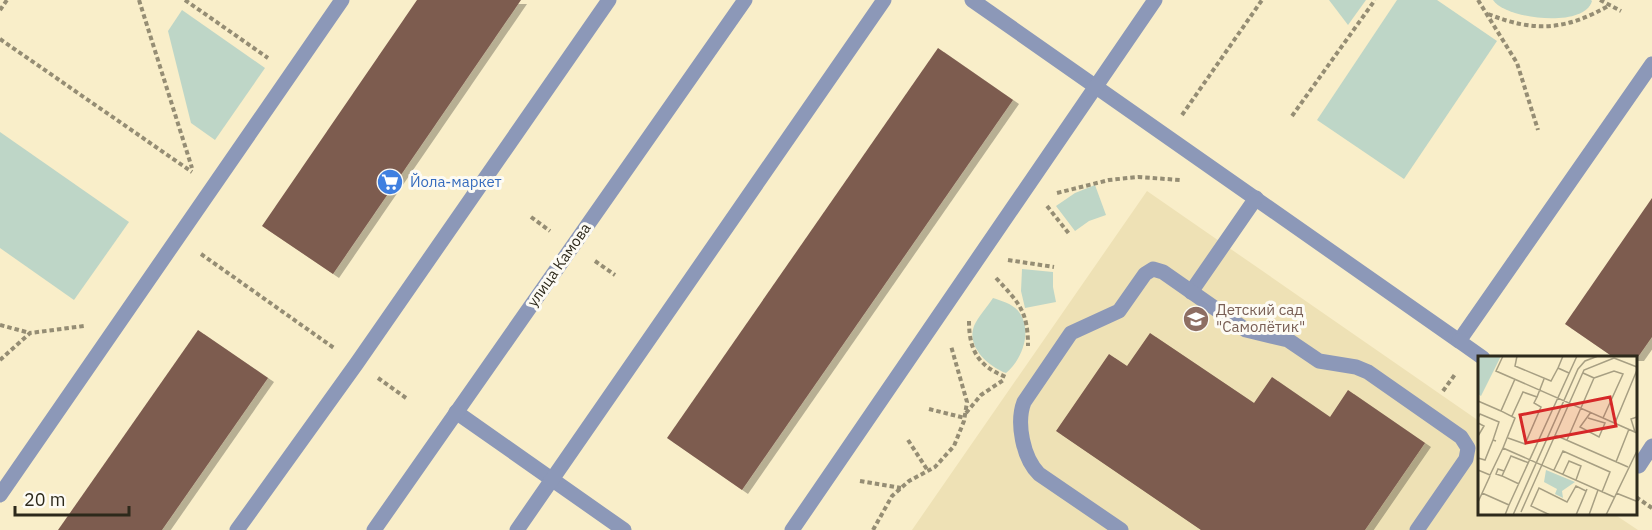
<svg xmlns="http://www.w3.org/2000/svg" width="1652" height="530" viewBox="0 0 1652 530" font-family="'IBM Plex Sans',sans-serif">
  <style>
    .built { fill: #eee1b5 }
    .green { fill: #bed6c7 }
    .building { fill: #7d5b4f; filter: url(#shadow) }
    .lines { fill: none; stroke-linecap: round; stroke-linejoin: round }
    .path { stroke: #958d74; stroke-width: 4; stroke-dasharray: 4.5 3; stroke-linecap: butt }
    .service { stroke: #8c98b8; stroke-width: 15 }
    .minor { stroke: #8c98b8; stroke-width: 15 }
    .labels { text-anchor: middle; stroke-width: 6; stroke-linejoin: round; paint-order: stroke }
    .shop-label { font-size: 15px; fill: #366cbe; stroke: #fdfbf4; text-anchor: start }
    .street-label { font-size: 15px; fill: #2d291b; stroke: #fdfbf4 }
    .education-label { font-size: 15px; fill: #785e54; stroke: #fdfbf4; text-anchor: start }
    .inset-road { fill: none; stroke: #a79f83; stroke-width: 1.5 }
    .view { fill: #d62828; fill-opacity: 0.15; stroke: #d62828; stroke-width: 3 }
    .inset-edge { fill: none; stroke: #2d291b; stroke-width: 3 }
  </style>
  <defs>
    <filter id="shadow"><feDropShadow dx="6" dy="4" stdDeviation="0" flood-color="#0004"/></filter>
  </defs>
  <rect width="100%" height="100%" fill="#f9eec9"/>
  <polygon class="built" points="1147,191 1479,421 1480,514 1614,514 1638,530 912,530"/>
  <g class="green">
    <polygon points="1329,0 1366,0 1348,25"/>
    <polygon points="1397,0 1437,0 1497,41 1404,179 1317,120"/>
    <path d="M1493 0H1591L1592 1C1584 29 1505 19 1493 0Z"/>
    <polygon points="182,10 265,68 215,140 191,123 168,31"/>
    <polygon points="0,132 129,222 74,300 0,248"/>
    <polygon points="1095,185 1106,215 1089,221 1075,231 1056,206 1075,193"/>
    <polygon points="1022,269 1053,272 1053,287 1056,302 1025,308 1021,291"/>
    <path d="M993 298C1002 301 1013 304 1019 312 1033 331 1022 360 1006 373 989 367 966 347 974 326 978 317 987 307 993 298Z"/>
  </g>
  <g class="building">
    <polygon points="417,0 521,0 333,274 262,226"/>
    <polygon points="938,48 1013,100 742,490 667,438"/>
    <polygon points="1652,198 1652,337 1638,357 1613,357 1565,324"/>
    <polygon points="198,330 268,378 162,530 58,530"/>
    <polygon points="1150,333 1254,403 1272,377 1330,417 1348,390 1425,443 1365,530 1201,530 1056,431 1109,354 1127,366"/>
  </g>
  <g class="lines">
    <g class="path">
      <polyline points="139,0 192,168"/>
      <polyline points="185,0 268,58"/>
      <polyline points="1478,0 1517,63 1538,130"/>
      <polyline points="1600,0 1621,11"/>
      <polyline points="0,10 7,0"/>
      <path d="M1488 14C1536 33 1566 30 1610 5"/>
      <polyline points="0,39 192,172"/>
      <polyline points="1182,115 1262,0"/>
      <polyline points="1292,116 1375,0"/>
      <polyline points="1057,193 1109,180 1138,177 1180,180"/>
      <polyline points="1047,206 1070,235"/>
      <polyline points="531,217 550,231"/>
      <polyline points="201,254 334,348"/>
      <polyline points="1008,260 1054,267"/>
      <polyline points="595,261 615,275"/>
      <path d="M996 278C1019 303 1028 311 1028 346"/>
      <path d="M969 321C969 350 978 366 1006 377"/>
      <polyline points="0,325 30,333"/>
      <polyline points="0,360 30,333 84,326"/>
      <polyline points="378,378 406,398"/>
      <polyline points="1443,391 1456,373"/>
      <polyline points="929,409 965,418"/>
      <polyline points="966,413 981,395 1005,379"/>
      <polyline points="908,440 928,471"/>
      <polyline points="860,481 901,488"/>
      <polyline points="1636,497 1652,508"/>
      <polyline points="873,530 892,496 909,481 935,467 954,446 964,421 967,402 951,346"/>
    </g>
    <g class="service">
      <polyline points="972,0 1459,341 1652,64"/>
      <polyline points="1191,292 1256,198"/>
      <polyline points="1459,341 1483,358"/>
      <polyline points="456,412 624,530"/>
      <polyline points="1639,466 1652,446"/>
      <polyline points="0,495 342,0"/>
      <polyline points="237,530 357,363 609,0"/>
      <polyline points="517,530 884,0"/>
      <polyline points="792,530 1155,0"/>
      <path d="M1121 530 1039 474C1023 458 1016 423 1024 402L1071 333 1119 311 1145 274 1153 269 1163 272 1246 330 1288 340 1319 361 1356 367 1368 372 1461 437 1468 448 1466 459 1417 530"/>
    </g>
    <polyline class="minor" points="374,530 745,0"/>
  </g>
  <defs>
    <g id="supermarket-disc" transform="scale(1.35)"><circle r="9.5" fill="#3f7fe0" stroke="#fdfbf4"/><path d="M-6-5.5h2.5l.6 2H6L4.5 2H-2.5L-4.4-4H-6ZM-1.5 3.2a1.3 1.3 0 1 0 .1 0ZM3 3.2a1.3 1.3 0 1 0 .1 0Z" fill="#fff"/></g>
    <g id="school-disc" transform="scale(1.35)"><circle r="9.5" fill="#8d6e63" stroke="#fdfbf4"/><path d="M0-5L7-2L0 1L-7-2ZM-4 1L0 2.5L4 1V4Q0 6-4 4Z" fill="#fff"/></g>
  </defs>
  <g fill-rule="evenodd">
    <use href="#supermarket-disc" x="390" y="182"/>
    <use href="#school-disc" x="1196" y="319"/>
  </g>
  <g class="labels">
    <g class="shop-label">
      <text x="410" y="187">Йола-маркет</text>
    </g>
    <g class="street-label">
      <text transform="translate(559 265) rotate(-55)" y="5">улица Камова</text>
    </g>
    <g class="education-label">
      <text x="1216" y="315">Детский сад<tspan x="1216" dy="17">"Самолётик"</tspan></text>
    </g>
  </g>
  <g transform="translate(1478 356)">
    <rect width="159" height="159" fill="#f9eec9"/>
    <path d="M0 0H23L3 40 0 38ZM68 114 97 126 84 135 85 142 77 138 79 133 66 126Z" fill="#bed6c7"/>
    <path class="inset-road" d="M25 0 18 15 125 62 145 18 136 15 116 22M39 0 37 10 73 25 80 12M85 0 80 12 91 17M136 2 159 11M37 23 23 55 37 62 25 92 136 141M0 45 23 55M34 60 45 36 59 41 66 23M0 62 2 58 21 66 15 84 18 85M110 62 127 67 121 81 102 71 113 56M125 62 159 77M0 67 6 70 0 80M137 67 159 14M157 76 153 63 159 61M77 79 150 111M30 82 47 88 63 51 56 47 59 41M89 84 116 22 105 17M0 102 7 104 15 84M138 106 151 73M0 114 12 119 25 92M76 114 85 95 132 116 124 136M85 118 91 105 103 110 98 124M24 120 18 118 20 113 26 115M41 128 24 120 33 100 51 107M4 137 31 149 27 159M138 137 158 145M0 146 12 120M31 149 99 0M43 156 106 14 136 2M35 159 100 13 107 5 120 0M72 159 53 150 61 132 89 146 98 130 108 135M98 159 109 133M111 159 120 134M128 159 159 95"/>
    <path class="view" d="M132 41 138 70 48 87 42 59Z"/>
    <rect width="159" height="159" class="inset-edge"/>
  </g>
  <path d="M15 506v9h114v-9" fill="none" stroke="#2d291b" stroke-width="3"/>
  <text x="24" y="506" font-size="18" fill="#2d291b" stroke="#fdfbf4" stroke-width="4.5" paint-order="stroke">20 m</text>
</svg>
